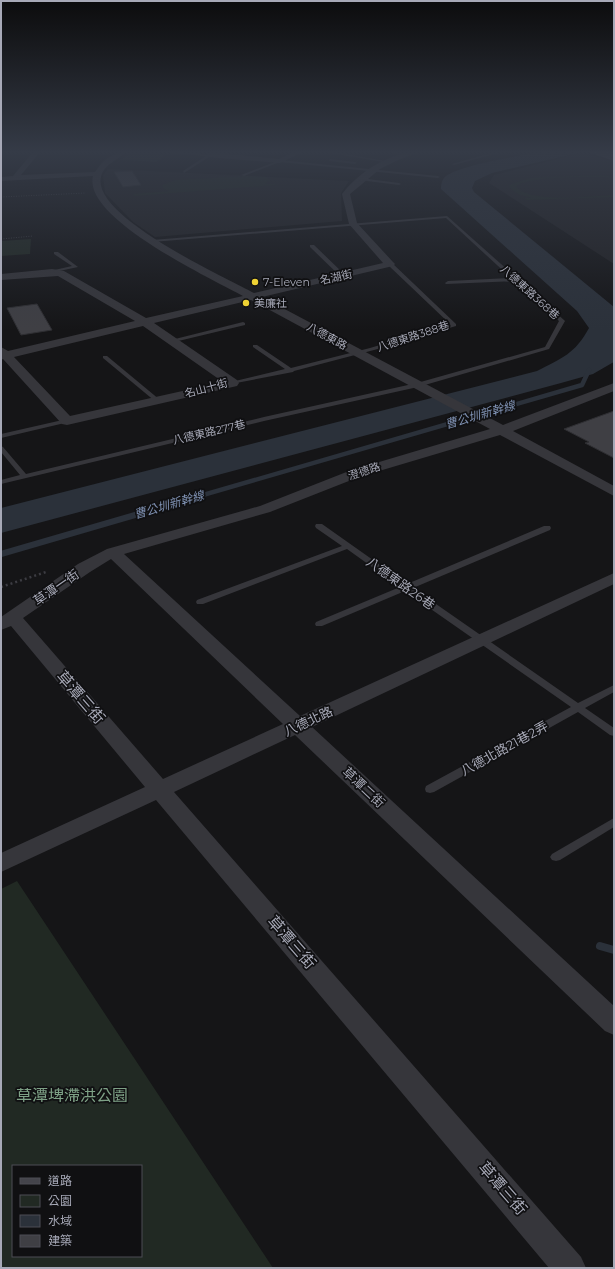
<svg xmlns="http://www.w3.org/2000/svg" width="615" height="1269" viewBox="0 0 615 1269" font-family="Montserrat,'Noto Sans TC',sans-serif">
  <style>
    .built { fill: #212124 }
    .green { fill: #212923; fill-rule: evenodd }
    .water { fill: #2b313a }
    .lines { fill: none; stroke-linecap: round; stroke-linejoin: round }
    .stream-far2 { stroke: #2b313a; stroke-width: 4.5 }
    .stream-far1 { stroke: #2b313a; stroke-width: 6 }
    .stream { stroke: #2b313a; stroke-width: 8 }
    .building { fill: #3f3f44; stroke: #2f2f33 }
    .path-far1 { stroke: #3c3c42; stroke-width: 1; stroke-dasharray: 1 1.5; stroke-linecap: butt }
    .path { stroke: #3c3c42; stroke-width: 2.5; stroke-dasharray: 2 3; stroke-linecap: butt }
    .lane { fill: #36363b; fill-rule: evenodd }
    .street { fill: #36363b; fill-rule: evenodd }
    .secondary { fill: #44444b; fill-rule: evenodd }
    .highway { fill: #62636c; fill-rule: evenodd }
    .poi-dot { fill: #efd234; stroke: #101012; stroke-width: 1.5 }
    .labels { text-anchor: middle; stroke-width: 3.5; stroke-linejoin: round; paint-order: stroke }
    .far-street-label { font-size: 11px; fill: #a7a9b7; stroke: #101012 }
    .far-poi-label { font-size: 11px; fill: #a7a9b7; stroke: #101012; text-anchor: start }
    .far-water-label { font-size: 12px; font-style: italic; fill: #7e90b1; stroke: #101012 }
    .street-label { font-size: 13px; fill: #a7a9b7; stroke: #101012 }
    .near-street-label { font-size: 16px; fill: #a7a9b7; stroke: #101012 }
    .near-park-label { font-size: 16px; fill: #7ea186; stroke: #101012 }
  </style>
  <rect width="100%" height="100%" fill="#151517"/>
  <g class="built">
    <polygon points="581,153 614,161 614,264 489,183 494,175"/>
    <polygon points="108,169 349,181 341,193 342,221 155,237 133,222 105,193 103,175"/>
  </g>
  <g class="green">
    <polygon points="131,152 165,154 157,162 121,160"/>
    <path d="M602 175 614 177V178C599 176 522 176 516 187 533 204 590 196 614 195V197L527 200 524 198H533C525 196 512 194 509 185L530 178Z"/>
    <polygon points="247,176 266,177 270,180 265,184 275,184 276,185 134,196 133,194 170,191 164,189 162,185 176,180"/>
    <polygon points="31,239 30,254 1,256 1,241"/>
    <path d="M17 881 273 1268H1V889ZM13 1166H141V1256H13Z"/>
  </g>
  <path class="water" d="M539 152H582L492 173 475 181 472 188 474 192 614 307V362L612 363 593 374 561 383 1 533V508L537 371C562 358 575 354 589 328L577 311 441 189C441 184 442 179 446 176 460 165 519 156 539 152Z"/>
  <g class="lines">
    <polyline class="stream-far2" points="148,511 582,385 589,370"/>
    <polyline class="stream-far1" points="1,554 152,510"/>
    <polyline class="stream" points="600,946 614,950"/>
  </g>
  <g class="building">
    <polygon points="132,171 141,185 123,187 114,172"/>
    <polygon points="37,304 52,330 21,335 7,308"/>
    <polygon points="614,411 614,458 585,443 589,442 564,429"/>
  </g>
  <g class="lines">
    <g class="path-far1">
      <polyline points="1,197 86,193"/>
      <polyline points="1,239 33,236"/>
    </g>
    <polyline class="path" points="1,587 46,572"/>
    <g class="lane">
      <polygon points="159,152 183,152 212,155 184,173 183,171 206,156"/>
      <polygon points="325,152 335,152 391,162 389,163"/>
      <polygon points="390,152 398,152 407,155 405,156"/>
      <polygon points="495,152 498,153 454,165 452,164"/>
      <polygon points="330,159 355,162 357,163 355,164 329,161"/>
      <polygon points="280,160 438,176 440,177 438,178 280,162 244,176 241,175"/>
      <polygon points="360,178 399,183 401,184 399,185 359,180"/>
      <polygon points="447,216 564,320 565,321 549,349 418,387 264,421 1,484 1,480 20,475 1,452 1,446 3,447 26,474 264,417 417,383 545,347 559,321 514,281 446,284 445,283 448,281 511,278 446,218 152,242 150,241 152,240"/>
      <polygon points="310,245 314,245 345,275 345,277 341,277 310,247"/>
      <polygon points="54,252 58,252 78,267 50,273 50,271 72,266 54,254"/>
      <polygon points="388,263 392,263 456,324 456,326 374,350 294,371 293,372 231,384 231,382 285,369 253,347 253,345 257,345 291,368 370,348 450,324 388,265"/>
      <polygon points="243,322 245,323 245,325 170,343 167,341"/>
      <polygon points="103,356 107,356 160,400 160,402 156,402 103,358"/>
      <polygon points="67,419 69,420 69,422 1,438 1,434"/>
      <polygon points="316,524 322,524 407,584 544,526 550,526 551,528 550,530 413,588 578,703 614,685 614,692 585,708 614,728 614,736 610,735 578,712 434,792 430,793 426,792 425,789 426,786 571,707 405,591 322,626 316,626 315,624 316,622 400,587 347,549 203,604 197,604 196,602 197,600 342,546 316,528 315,526"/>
      <polygon points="614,818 614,827 560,860 556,861 552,860 550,857 552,854"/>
    </g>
    <g class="street">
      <path d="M33 152H40L21 175 95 172C103 160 112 152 126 152 118 160 104 164 101 177 91 216 224 277 254 293L383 263 349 224 342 194C360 171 390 152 419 152L398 160 380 169 350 194 357 223 393 262 395 264 393 266 262 297 503 425 614 383V391L513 431 614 486V496L500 435 359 477 270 512 124 554 300 716 614 573V584L312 727 614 1006V1035L605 1031 295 735 174 792 581 1257 586 1268H549L156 800 1 872V853L145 787 11 626 1 630V617L78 564 107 549 260 506 349 471 490 429 251 300 154 323 237 380 239 383 237 386 67 425 62 424 3 359 1 360V347L8 351 135 321 58 276 1 280V274L52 269 64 271 146 318 243 296C212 279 82 218 93 176L1 181V177L13 176ZM143 326 223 382 70 416 14 357ZM111 559 283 724 163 779 23 618 90 572Z"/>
      <polygon points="210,152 279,159 293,152 303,152 280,163 207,157 206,155"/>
    </g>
    <polygon class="secondary" points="587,152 602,152 614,155 614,161"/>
    <polygon class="highway" points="603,152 614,152 614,157"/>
  </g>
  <linearGradient id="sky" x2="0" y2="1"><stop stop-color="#0c0c0d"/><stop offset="0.46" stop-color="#353b47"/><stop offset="1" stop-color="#353b47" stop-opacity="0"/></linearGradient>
  <rect width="615" height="330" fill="url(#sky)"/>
  <g class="poi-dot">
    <circle cx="255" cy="282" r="4"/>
    <circle cx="246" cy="303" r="4"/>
  </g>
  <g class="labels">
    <g class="far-street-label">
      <text transform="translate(336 277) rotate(-13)" y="4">名湖街</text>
      <text transform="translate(530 292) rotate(42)" y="4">八德東路368巷</text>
      <text transform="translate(327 336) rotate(28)" y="4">八德東路</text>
      <text transform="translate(413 336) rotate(-18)" y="4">八德東路388巷</text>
      <text transform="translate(206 388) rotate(-15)" y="4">名山十街</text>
      <text transform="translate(209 432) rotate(-13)" y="4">八德東路277巷</text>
      <text transform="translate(364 471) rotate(-18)" y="4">澄德路</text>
    </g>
    <g class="far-poi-label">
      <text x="263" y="286">7-Eleven</text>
      <text x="254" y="307">美廉社</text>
    </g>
    <g class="far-water-label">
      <text transform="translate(480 415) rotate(-16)" y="4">曹公圳新幹線</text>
      <text transform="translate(169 505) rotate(-16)" y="4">曹公圳新幹線</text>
    </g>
    <g class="street-label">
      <text transform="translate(401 583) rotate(35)" y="5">八德東路26巷</text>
      <text transform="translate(56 587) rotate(-35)" y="5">草潭一街</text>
      <text transform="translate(308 721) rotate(-25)" y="5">八德北路</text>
      <text transform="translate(504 748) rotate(-29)" y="5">八德北路21巷2弄</text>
      <text transform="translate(364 787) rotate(43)" y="5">草潭二街</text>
    </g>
    <g class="near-street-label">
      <text transform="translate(81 697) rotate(49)" y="6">草潭三街</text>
      <text transform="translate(292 942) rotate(49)" y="6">草潭三街</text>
      <text transform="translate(503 1188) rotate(49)" y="6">草潭三街</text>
    </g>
    <g class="near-park-label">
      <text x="72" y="1101">草潭埤滯洪公園</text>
    </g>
  </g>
  <rect width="615" height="1269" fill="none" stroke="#a7a9b7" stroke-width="4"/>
  <rect x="12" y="1165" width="130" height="92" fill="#101012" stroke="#4c4d54"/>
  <rect x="20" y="1178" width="20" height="6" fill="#44444b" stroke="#4c4d54"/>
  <text x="48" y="1185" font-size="12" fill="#a7a9b7">道路</text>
  <rect x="20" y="1195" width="20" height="12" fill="#212923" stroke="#4c4d54"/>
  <text x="48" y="1205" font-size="12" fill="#a7a9b7">公園</text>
  <rect x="20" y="1215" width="20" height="12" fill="#2b313a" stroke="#4c4d54"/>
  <text x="48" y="1225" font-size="12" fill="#a7a9b7">水域</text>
  <rect x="20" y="1235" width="20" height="12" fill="#3f3f44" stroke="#4c4d54"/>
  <text x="48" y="1245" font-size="12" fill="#a7a9b7">建築</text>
</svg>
